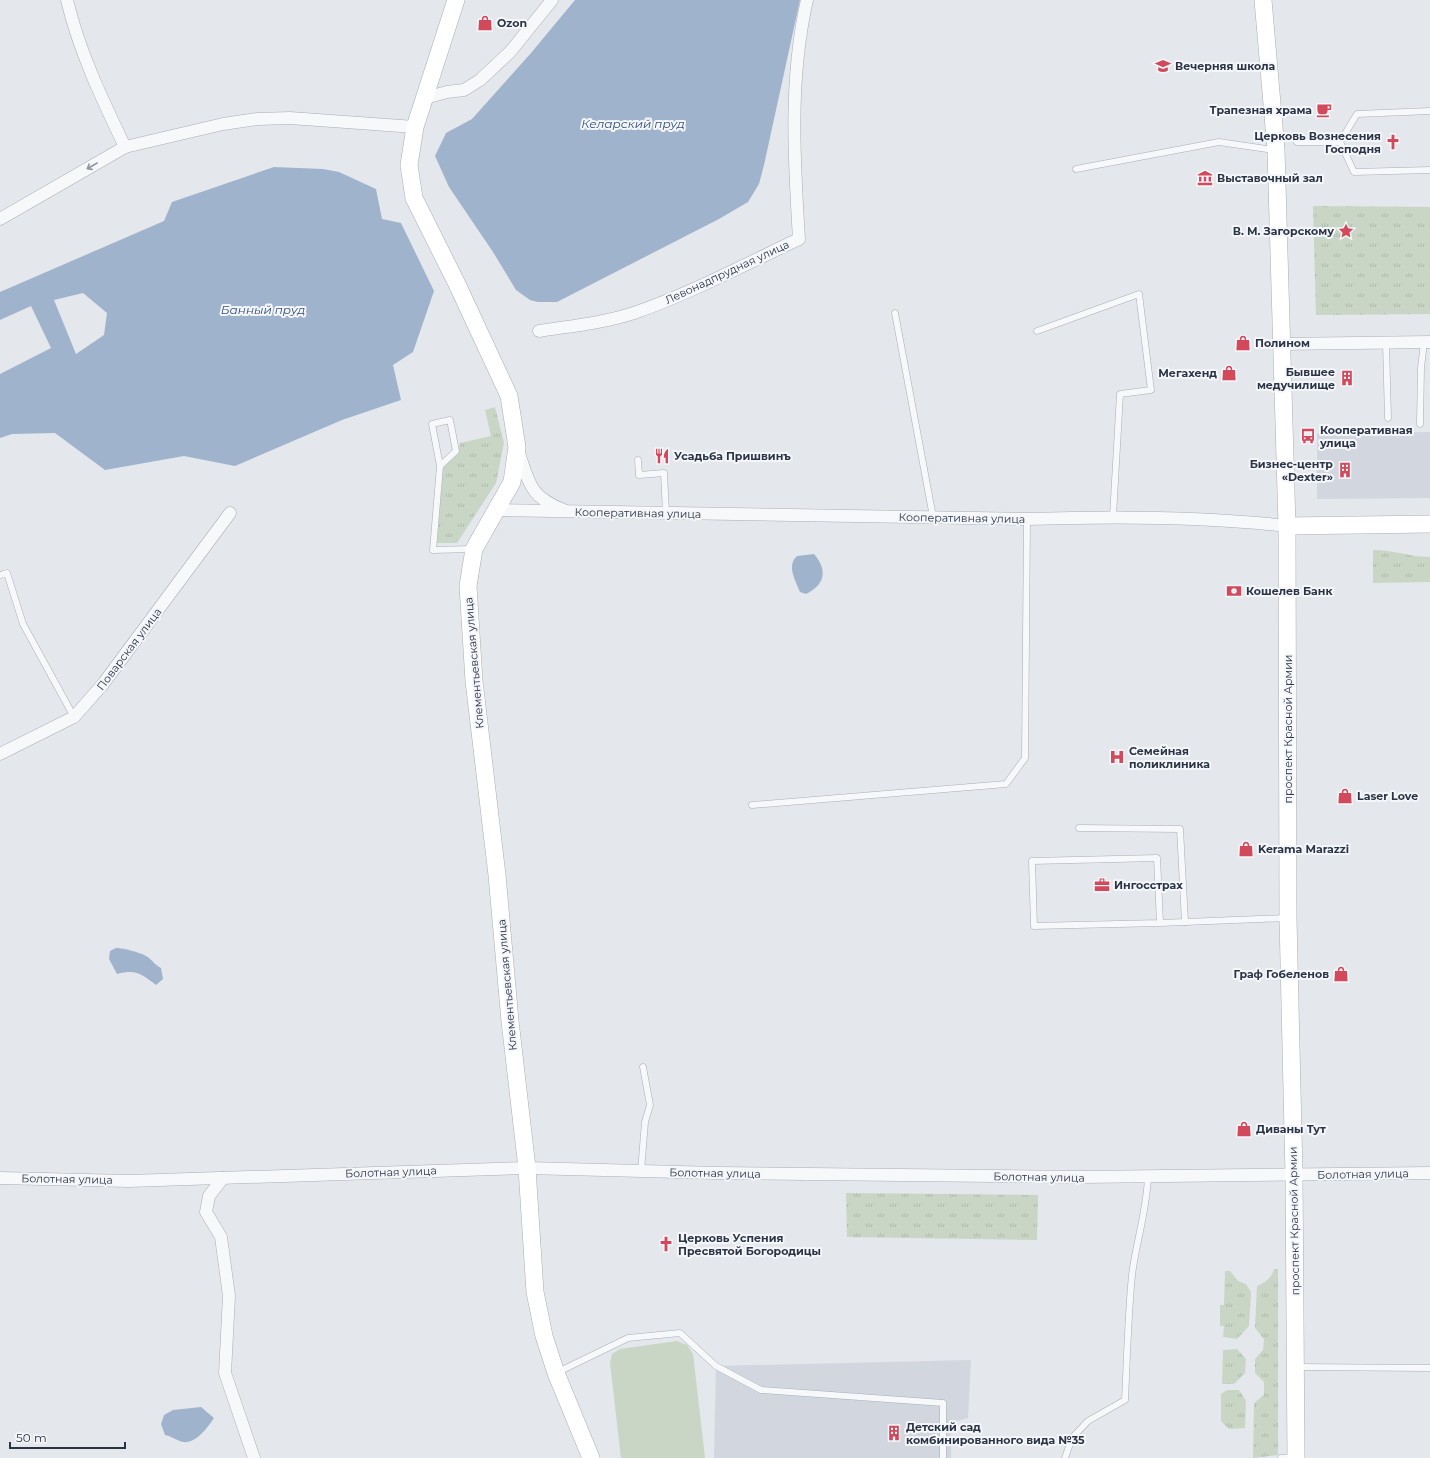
<svg xmlns="http://www.w3.org/2000/svg" width="1430" height="1458" viewBox="0 0 1430 1458" font-family="Montserrat,sans-serif">
  <style>
    .built { fill: #d2d6de }
    .grass { fill: url(#grass-tufts) }
    .pitch { fill: #c9d6c5 }
    .water { fill: #9fb4cc; fill-rule: evenodd }
    .lines { fill: none; stroke-linecap: round; stroke-linejoin: round }
    .lane-casing { stroke: #a9aeb7; stroke-width: 7 }
    .street-casing { stroke: #a9aeb7; stroke-width: 13 }
    .secondary-casing { stroke: #a9aeb7; stroke-width: 18 }
    .lane { stroke: #f7f8fa; stroke-width: 6 }
    .street { stroke: #f7f8fa; stroke-width: 12 }
    .secondary { stroke: #fff; stroke-width: 17 }
    .oneway { stroke: #9196a0 }
    .labels { text-anchor: middle; stroke-width: 4; stroke-linejoin: round; paint-order: stroke }
    .poi-label { font-size: 11px; font-weight: bold; fill: #2b3445; stroke: #f4f6f9; text-anchor: start }
    .street-label { font-size: 11px; fill: #2b3445; stroke: #f4f6f9 }
    .water-label { font-size: 12px; font-style: italic; fill: #34527a; stroke: #f4f6f9 }
  </style>
  <defs>
    <pattern id="grass-tufts" width="24" height="20" patternUnits="userSpaceOnUse"><rect width="24" height="20" fill="#c9d6c5"/><path d="M3 7l-1-3M5 7V3M7 7l1-3M15 17l-1-3M17 17v-4M19 17l1-3" fill="none" stroke="#adb8ab"/></pattern>
  </defs>
  <rect width="100%" height="100%" fill="#e4e7ec"/>
  <g class="built">
    <polygon points="1430,432 1430,498 1317,499 1317,433"/>
    <polygon points="971,1360 968,1418 951,1423 951,1458 714,1458 716,1366"/>
  </g>
  <g class="grass">
    <polygon points="1313,206 1430,207 1430,314 1316,315"/>
    <polygon points="495,407 504,443 496,483 457,543 437,543 443,468 459,450 460,443 491,436 485,410"/>
    <path d="M1373 550C1393 550 1410 557 1430 557V582L1373 583Z"/>
    <polygon points="846,1193 1038,1195 1037,1240 847,1237"/>
    <path d="M1274 1269H1278V1455L1253 1458 1254 1403 1264 1395V1382L1255 1373V1359L1263 1350 1264 1339 1255 1328 1257 1286C1264 1283 1272 1278 1274 1269Z"/>
    <polygon points="1225,1271 1230,1271 1238,1281 1246,1284 1251,1292 1249,1326 1237,1339 1223,1337 1224,1326 1220,1326 1220,1305 1224,1305"/>
    <polygon points="1237,1349 1246,1359 1245,1373 1234,1384 1222,1384 1223,1350"/>
    <polygon points="1227,1390 1239,1390 1246,1401 1245,1428 1229,1429 1221,1421 1221,1394"/>
  </g>
  <polygon class="pitch" points="677,1341 687,1345 693,1354 705,1458 621,1458 610,1363 612,1354 620,1349"/>
  <g class="water">
    <polygon points="575,0 800,0 764,165 759,184 748,202 719,219 557,302 538,302 530,300 516,290 493,252 449,187 435,156 446,133 472,119 531,53"/>
    <path d="M274 167 323 169 339 172 376 189 382 219 401 223 434 291 413 352 393 365 401 400 342 420 235 466 184 456 105 470 55 433 12 434 0 438V374L51 348 31 306 0 320V292L164 221 172 202ZM83 293 107 313 104 335 76 354 54 300Z"/>
    <path d="M814 554C828 570 825 585 806 594L800 592C796 581 786 566 797 556Z"/>
    <path d="M116 948C123 948 144 953 149 958 154 962 155 965 161 968L163 979 156 985C141 974 137 969 117 974L109 959 110 951Z"/>
    <path d="M201 1407 214 1418C208 1427 196 1444 183 1442 176 1440 171 1436 165 1435L161 1424 164 1415 173 1410Z"/>
  </g>
  <g class="lines">
    <g class="lane-casing">
      <g id="lane">
        <polyline points="1297,142 1340,142 1354,172 1430,170"/>
        <polyline points="1340,142 1357,114 1430,111"/>
        <polyline points="1076,169 1219,142 1274,150"/>
        <polyline points="895,313 933,517"/>
        <polyline points="1037,331 1139,294 1151,390 1120,394 1113,516"/>
        <polyline points="1386,343 1388,418"/>
        <polyline points="1420,424 1421,368 1424,342"/>
        <polyline points="638,460 639,475 664,473 666,513"/>
        <polyline points="440,466 456,451 450,420 432,424 440,466 433,550 472,549"/>
        <polyline points="0,575 7,573 23,624 74,717"/>
        <polyline points="752,805 1006,784 1025,758 1027,519"/>
        <polyline points="1079,828 1180,829 1185,922"/>
        <polyline points="1160,923 1157,858 1032,861 1034,926 1160,923 1286,918"/>
        <polyline points="641,1171 645,1122 650,1105 643,1067"/>
        <polyline points="1296,1367 1430,1368"/>
        <polyline points="558,1372 628,1338 680,1333 716,1366 761,1390 943,1403 943,1458"/>
        <path d="M1065 1458 1072 1438 1088 1421 1125 1400C1127 1358 1128 1316 1132 1275 1136 1242 1147 1210 1148 1176"/>
        <polyline points="1281,1458 1295,1457"/>
      </g>
    </g>
    <g class="street-casing">
      <g id="street">
        <path d="M67 0C79 51 102 99 125 147"/>
        <polyline points="425,98 447,92 464,90 480,80 510,52 552,0"/>
        <polyline points="0,219 125,147 223,124 257,119 290,118 415,127"/>
        <path d="M539 331C571 326 603 323 634 313 691 293 744 265 799 239 794 159 789 79 807 0"/>
        <polyline points="1280,344 1430,342"/>
        <path d="M518 450C529 482 529 497 564 510"/>
        <path d="M495 510 1027 519C1114 516 1201 516 1287 526"/>
        <polyline points="0,754 74,717 103,684 230,513"/>
        <polyline points="0,1178 129,1181 527,1168 718,1173 1081,1177 1430,1173"/>
        <polyline points="223,1178 209,1196 206,1212 221,1237 229,1296 225,1373 254,1458"/>
      </g>
    </g>
    <g class="secondary-casing">
      <g id="secondary">
        <polyline points="456,0 415,127 409,165 414,198 457,284 509,396 517,447 512,482 474,549 468,586 474,681 497,875 510,1021 527,1168 535,1292 544,1336 556,1373 591,1458"/>
        <polyline points="1263,0 1276,150 1287,526 1288,918 1294,1175 1296,1458"/>
        <polyline points="1287,526 1430,524"/>
      </g>
    </g>
    <use href="#lane" class="lane"/>
    <use href="#street" class="street"/>
    <use href="#secondary" class="secondary"/>
  </g>
  <defs><path id="oneway-shaft" d="M-6 0H5M1.5-3L5.5 0L1.5 3" fill="none" stroke-width="1.6" stroke-linecap="round" stroke-linejoin="round"/></defs>
  <use class="oneway" href="#oneway-shaft" transform="translate(92 166) rotate(150)"/>
  <defs>
    <g id="shop-bare" transform="scale(1.2)"><path d="M-5-2.5h2.3a2.7 3.5 0 0 1 5.4 0H5L5.5 6h-11ZM-1.5-2.5h3a1.5 2.3 0 0 0-3 0Z" fill="#d1495b" stroke="#f4f6f9" stroke-width="2.5" paint-order="stroke"/></g>
    <g id="school-bare" transform="scale(1.2)"><path d="M0-5L7-2L0 1L-7-2ZM-4 1L0 2.5L4 1V4Q0 6-4 4Z" fill="#d1495b" stroke="#f4f6f9" stroke-width="2.5" paint-order="stroke"/></g>
    <g id="cafe-bare" transform="scale(1.2)"><path d="M-5.5-4.5H6V0H3Q3 3.5 0 3.5H-2.5Q-5.5 3.5-5.5 0ZM3-3.2v2h1.7v-2ZM-6 4.5H4V6H-6Z" fill="#d1495b" stroke="#f4f6f9" stroke-width="2.5" paint-order="stroke"/></g>
    <g id="church-bare" transform="scale(1.2)"><path d="M-1.2-6h2.4v3.5h3.3v2.4h-3.3V6h-2.4V-.1h-3.3v-2.4h3.3Z" fill="#d1495b" stroke="#f4f6f9" stroke-width="2.5" paint-order="stroke"/></g>
    <g id="museum-bare" transform="scale(1.2)"><path d="M0-6L6-3V-2H-6V-3ZM-5-1h2V3h-2ZM-1-1h2V3h-2ZM3-1h2V3H3ZM-6 4H6V6H-6Z" fill="#d1495b" stroke="#f4f6f9" stroke-width="2.5" paint-order="stroke"/></g>
    <g id="sight-bare" transform="scale(1.2)"><path d="M0-6L1.8-2.2L6-1.7L2.9 1.2L3.7 5.4L0 3.3L-3.7 5.4L-2.9 1.2L-6-1.7L-1.8-2.2Z" fill="#d1495b" stroke="#f4f6f9" stroke-width="2.5" paint-order="stroke"/></g>
    <g id="building-bare" transform="scale(1.2)"><path d="M-4-6H4V6H1V3H-1V6H-4ZM-2.5-4.3h1.7v1.8h-1.7ZM.8-4.3h1.7v1.8H.8ZM-2.5-1h1.7V.8h-1.7ZM.8-1h1.7V.8H.8Z" fill="#d1495b" stroke="#f4f6f9" stroke-width="2.5" paint-order="stroke"/></g>
    <g id="bus-bare" transform="scale(1.2)"><path d="M-5-6H5V4H4V6H2V4H-2V6H-4V4H-5ZM-3.5-4V0h7V-4ZM-3.5 1.2v1.5H-2V1.2ZM2 1.2v1.5H3.5V1.2Z" fill="#d1495b" stroke="#f4f6f9" stroke-width="2.5" paint-order="stroke"/></g>
    <g id="restaurant-bare" transform="scale(1.2)"><path d="M-5-6h1v4h1v-4h1v4h1v-4h1v5L-1.5 .5V6h-2V.5L-5-1ZM5-6V6H3V1.5H1.5Q1.5-4 5-6Z" fill="#d1495b" stroke="#f4f6f9" stroke-width="2.5" paint-order="stroke"/></g>
    <g id="bank-bare" transform="scale(1.2)"><path d="M-6-4H6V4H-6ZM0-2.3a2.3 2.3 0 1 0 0 4.6a2.3 2.3 0 1 0 0-4.6Z" fill="#d1495b" stroke="#f4f6f9" stroke-width="2.5" paint-order="stroke"/></g>
    <g id="hospital-bare" transform="scale(1.2)"><path d="M-5-5h3v3.5h4V-5h3V5h-3V1.5h-4V5h-3Z" fill="#d1495b" stroke="#f4f6f9" stroke-width="2.5" paint-order="stroke"/></g>
    <g id="office-bare" transform="scale(1.2)"><path d="M-6-3h4V-5.5h4V-3h4V5H-6ZM-1-4.5V-3h2v-1.5ZM-6 0V1H6V0Z" fill="#d1495b" stroke="#f4f6f9" stroke-width="2.5" paint-order="stroke"/></g>
  </defs>
  <g fill-rule="evenodd">
    <use href="#shop-bare" x="485" y="23"/>
    <use href="#school-bare" x="1163" y="66"/>
    <use href="#cafe-bare" x="1324" y="110"/>
    <use href="#church-bare" x="1393" y="142"/>
    <use href="#museum-bare" x="1205" y="178"/>
    <use href="#sight-bare" x="1346" y="231"/>
    <use href="#shop-bare" x="1243" y="343"/>
    <use href="#shop-bare" x="1229" y="373"/>
    <use href="#building-bare" x="1347" y="378"/>
    <use href="#bus-bare" x="1308" y="436"/>
    <use href="#restaurant-bare" x="662" y="456"/>
    <use href="#building-bare" x="1345" y="470"/>
    <use href="#bank-bare" x="1234" y="591"/>
    <use href="#hospital-bare" x="1117" y="757"/>
    <use href="#shop-bare" x="1345" y="796"/>
    <use href="#shop-bare" x="1246" y="849"/>
    <use href="#office-bare" x="1102" y="885"/>
    <use href="#shop-bare" x="1341" y="974"/>
    <use href="#shop-bare" x="1244" y="1129"/>
    <use href="#church-bare" x="666" y="1244"/>
    <use href="#building-bare" x="894" y="1433"/>
  </g>
  <g class="labels">
    <g class="poi-label">
      <text x="497" y="27">Ozon</text>
      <text x="1175" y="70">Вечерняя школа</text>
      <text x="1312" y="114" text-anchor="end">Трапезная храма</text>
      <text x="1381" y="140" text-anchor="end">Церковь Вознесения<tspan x="1381" dy="13">Господня</tspan></text>
      <text x="1217" y="182">Выставочный зал</text>
      <text x="1334" y="235" text-anchor="end">В. М. Загорскому</text>
      <text x="1255" y="347">Полином</text>
      <text x="1335" y="376" text-anchor="end">Бывшее<tspan x="1335" dy="13">медучилище</tspan></text>
      <text x="1217" y="377" text-anchor="end">Мегахенд</text>
      <text x="1320" y="434">Кооперативная<tspan x="1320" dy="13">улица</tspan></text>
      <text x="674" y="460">Усадьба Пришвинъ</text>
      <text x="1333" y="468" text-anchor="end">Бизнес-центр<tspan x="1333" dy="13">«Dexter»</tspan></text>
      <text x="1246" y="595">Кошелев Банк</text>
      <text x="1129" y="755">Семейная<tspan x="1129" dy="13">поликлиника</tspan></text>
      <text x="1357" y="800">Laser Love</text>
      <text x="1258" y="853">Kerama Marazzi</text>
      <text x="1114" y="889">Ингосстрах</text>
      <text x="1329" y="978" text-anchor="end">Граф Гобеленов</text>
      <text x="1256" y="1133">Диваны Тут</text>
      <text x="678" y="1242">Церковь Успения<tspan x="678" dy="13">Пресвятой Богородицы</tspan></text>
      <text x="906" y="1431">Детский сад<tspan x="906" dy="13">комбинированного вида №35</tspan></text>
    </g>
    <g class="street-label">
      <text transform="translate(727 272) rotate(-25)" y="4">Левонадпрудная улица</text>
      <text transform="translate(638 513) rotate(1)" y="4">Кооперативная улица</text>
      <text transform="translate(962 518) rotate(1)" y="4">Кооперативная улица</text>
      <text transform="translate(129 649) rotate(-53)" y="4">Поварская улица</text>
      <text transform="translate(474 663) rotate(-95)" y="4">Клементьевская улица</text>
      <text transform="translate(1288 729) rotate(-90)" y="4">проспект Красной Армии</text>
      <text transform="translate(507 985) rotate(-95)" y="4">Клементьевская улица</text>
      <text transform="translate(391 1172) rotate(-2)" y="4">Болотная улица</text>
      <text transform="translate(715 1173) rotate(1)" y="4">Болотная улица</text>
      <text transform="translate(1363 1174) rotate(-1)" y="4">Болотная улица</text>
      <text transform="translate(1039 1177) rotate(1)" y="4">Болотная улица</text>
      <text transform="translate(67 1179) rotate(1)" y="4">Болотная улица</text>
      <text transform="translate(1294 1221) rotate(-91)" y="4">проспект Красной Армии</text>
    </g>
    <g class="water-label">
      <text x="633" y="128">Келарский пруд</text>
      <text x="263" y="314">Банный пруд</text>
    </g>
  </g>
  <path d="M10 1442v6h115v-6" fill="none" stroke="#2b3445" stroke-width="2"/>
  <text x="16" y="1442" font-size="12" fill="#2b3445" stroke="#f4f6f9" stroke-width="3" paint-order="stroke">50 m</text>
</svg>
